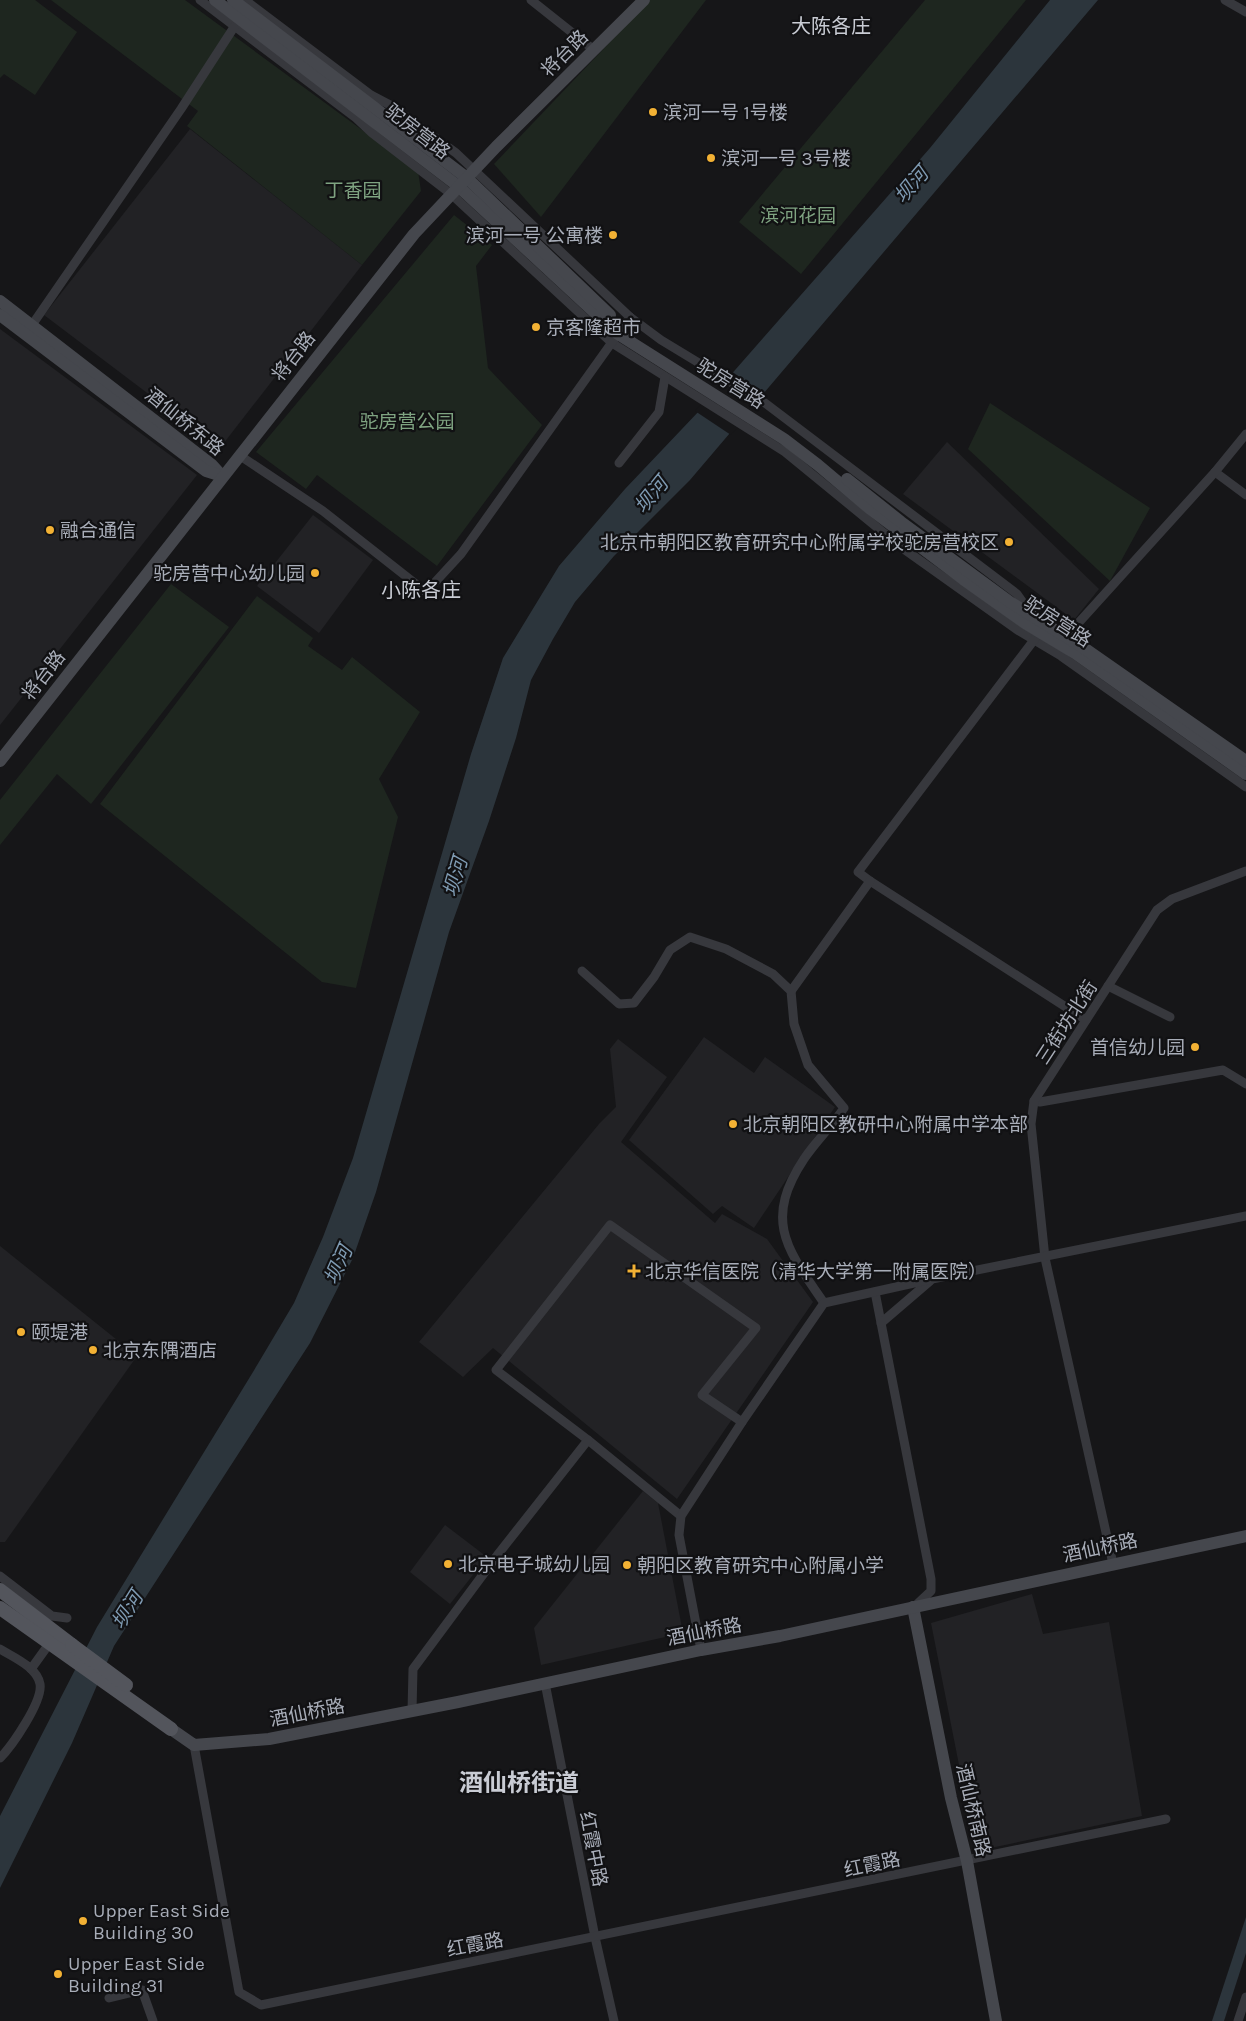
<svg xmlns="http://www.w3.org/2000/svg" width="1246" height="2021" viewBox="0 0 1246 2021" font-family="Karla,'Noto Sans SC',sans-serif">
  <style>
    .built { fill: #222225 }
    .green { fill: #1e261f }
    .water { fill: #2c353c }
    .pier { fill: #161618 }
    .lines { fill: none; stroke-linecap: round; stroke-linejoin: round }
    .street { stroke: #37383d; stroke-width: 9 }
    .secondary { stroke: #45474d; stroke-width: 12 }
    .primary { stroke: #53555c; stroke-width: 14 }
    .primary-bridge { stroke: #53555c; stroke-width: 14 }
    .poi-dot { fill: #f2b134; stroke: #111113; stroke-width: 2 }
    .labels { text-anchor: middle; stroke-width: 4.5; stroke-linejoin: round; paint-order: stroke }
    .street-label { font-size: 19px; fill: #a8adb8; stroke: #111113 }
    .poi-label { font-size: 19px; fill: #a8adb8; stroke: #111113; text-anchor: start }
    .park-label { font-size: 19px; fill: #7fa381; stroke: #111113 }
    .neighbourhood-label { font-size: 20px; fill: #c9ccd4; stroke: #111113 }
    .water-label { font-size: 20px; font-style: italic; fill: #7f9bb3; stroke: #111113 }
    .district-label { font-size: 24px; font-weight: bold; fill: #c9ccd4; stroke: #111113 }
  </style>
  <rect width="100%" height="100%" fill="#161618"/>
  <g class="built">
    <polygon points="190,129 362,265 220,448 44,315"/>
    <polygon points="0,329 197,475 0,725"/>
    <polygon points="947,442 1099,589 1074,620 903,494"/>
    <polygon points="313,515 373,560 319,633 257,586"/>
    <polygon points="704,1037 754,1073 765,1057 835,1107 754,1228 722,1206 713,1214 629,1140"/>
    <polygon points="618,1039 667,1077 621,1142 715,1223 722,1214 767,1239 813,1302 677,1499 493,1348 463,1377 419,1342 599,1124 616,1107 610,1049"/>
    <polygon points="0,1246 137,1356 5,1542 0,1542"/>
    <polygon points="643,1491 658,1503 683,1633 541,1665 534,1628"/>
    <polygon points="445,1525 487,1557 450,1604 410,1572"/>
    <polygon points="1032,1594 1043,1634 1109,1622 1142,1816 976,1851 931,1623"/>
  </g>
  <g class="green">
    <polygon points="0,0 35,0 77,32 35,95 4,74 0,78"/>
    <polygon points="51,0 185,0 418,171 421,191 362,265 187,126 198,111"/>
    <polygon points="650,0 706,0 541,217 494,164"/>
    <polygon points="925,0 1026,0 801,274 739,222"/>
    <polygon points="454,215 492,245 476,266 488,368 542,425 437,566 317,475 306,489 256,452"/>
    <polygon points="990,403 1150,508 1110,581 968,449"/>
    <polygon points="171,584 229,627 91,804 57,774 0,845 0,800"/>
    <polygon points="257,596 313,638 308,646 342,670 352,657 420,712 379,779 398,817 356,988 322,982 100,804"/>
  </g>
  <g class="water">
    <polygon points="1050,0 1098,0 690,480 614,556 575,602 553,639 531,680 516,738 489,821 449,932 376,1192 353,1258 310,1343 114,1646 72,1743 0,1888 0,1816 97,1627 253,1372 294,1303 323,1237 353,1158 471,754 503,658 559,566 625,489 700,410 930,148"/>
    <polygon points="1246,1917 1246,1953 1224,2021 1212,2021"/>
  </g>
  <polygon class="pier" points="731,371 766,395 731,435 695,411"/>
  <g class="lines">
    <g class="street">
      <polyline points="200,0 356,118 372,133 451,194 612,343 785,452 901,547 1019,631 1061,656 1246,787"/>
      <polyline points="245,0 371,95 390,105 456,153 630,317 661,340 765,403 1017,594 1029,611"/>
      <polyline points="531,0 594,50"/>
      <polyline points="1225,0 1246,12"/>
      <polyline points="32,325 181,109 238,21"/>
      <polyline points="239,455 323,511 426,592 461,554 630,317"/>
      <polyline points="619,463 659,412 665,377"/>
      <polyline points="1215,472 1246,495"/>
      <polyline points="1037,636 858,872 870,881 1086,1020"/>
      <polyline points="1063,640 1215,472 1246,434"/>
      <path d="M582 971 619 1004 634 1003 654 977 670 950 690 937 726 949 773 974 791 991 794 1024 808 1065 844 1108C832 1126 816 1141 804 1159 763 1221 787 1249 824 1303"/>
      <polyline points="1108,986 1170,1017"/>
      <polyline points="791,991 870,881"/>
      <polyline points="1034,1101 1040,1102 1223,1070 1246,1084"/>
      <polyline points="875,1292 931,1579 931,1591 915,1606"/>
      <polyline points="881,1323 930,1281"/>
      <polyline points="681,1516 588,1440 496,1370 610,1225 756,1328 702,1395 742,1422"/>
      <polyline points="1113,1564 1045,1258 1031,1124 1034,1101 1157,910 1172,899 1246,871"/>
      <polyline points="0,1576 52,1616 67,1618"/>
      <path d="M0 1649C13 1657 37 1667 40 1684 43 1701 12 1746 0 1758"/>
      <polyline points="701,1650 679,1535 681,1516 742,1422 824,1303 932,1279 1246,1216"/>
      <polyline points="31,1669 49,1644"/>
      <polyline points="545,1683 595,1937 614,2021"/>
      <polyline points="412,1711 413,1669 499,1553 588,1440"/>
      <polyline points="194,1745 239,1992 261,2005 1166,1819"/>
      <polyline points="109,1998 142,1990 153,2021"/>
      <polyline points="1238,2021 1246,1997"/>
    </g>
    <g class="secondary">
      <polyline points="215,0 458,186 618,334 784,439 818,465 869,508 963,579 1025,623 1075,653 1246,774"/>
      <polyline points="233,0 467,178 610,315"/>
      <polyline points="0,301 212,465 222,476"/>
      <polyline points="0,315 206,471 222,476"/>
      <polyline points="847,479 901,522 1010,602 1081,646 1246,761"/>
      <polyline points="0,761 414,234 496,147 644,0"/>
      <polyline points="913,1607 951,1798 967,1861 996,2021"/>
      <polyline points="171,1729 194,1745 269,1739 458,1702 701,1650 780,1636 1246,1536"/>
    </g>
    <g class="primary">
      <polyline points="0,1590 72,1645"/>
      <polyline points="0,1608 171,1729"/>
    </g>
    <polyline class="primary-bridge" points="72,1645 126,1685"/>
  </g>
  <g class="poi-dot">
    <circle cx="653" cy="112" r="5"/>
    <circle cx="711" cy="158" r="5"/>
    <circle cx="613" cy="235" r="5"/>
    <circle cx="536" cy="327" r="5"/>
    <circle cx="50" cy="530" r="5"/>
    <circle cx="1009" cy="542" r="5"/>
    <circle cx="315" cy="573" r="5"/>
    <circle cx="1195" cy="1047" r="5"/>
    <circle cx="733" cy="1124" r="5"/>
    <path d="M631.5 1263.5h5v5h5v5h-5v5h-5v-5h-5v-5h5z"/>
    <circle cx="21" cy="1332" r="5"/>
    <circle cx="93" cy="1350" r="5"/>
    <circle cx="448" cy="1564" r="5"/>
    <circle cx="627" cy="1565" r="5"/>
    <circle cx="83" cy="1921" r="5"/>
    <circle cx="58" cy="1974" r="5"/>
  </g>
  <g class="labels">
    <g class="street-label">
      <text transform="translate(564 53) rotate(-45)" y="7">将台路</text>
      <text transform="translate(418 131) rotate(38)" y="7">驼房营路</text>
      <text transform="translate(293 356) rotate(-52)" y="7">将台路</text>
      <text transform="translate(731 383) rotate(32)" y="7">驼房营路</text>
      <text transform="translate(185 421) rotate(39)" y="7">酒仙桥东路</text>
      <text transform="translate(1058 621) rotate(33)" y="7">驼房营路</text>
      <text transform="translate(43 675) rotate(-52)" y="7">将台路</text>
      <text transform="translate(1066 1022) rotate(-57)" y="7">三街坊北街</text>
      <text transform="translate(1100 1547) rotate(-12)" y="7">酒仙桥路</text>
      <text transform="translate(704 1631) rotate(-11)" y="7">酒仙桥路</text>
      <text transform="translate(307 1712) rotate(-11)" y="7">酒仙桥路</text>
      <text transform="translate(974 1810) rotate(77)" y="7">酒仙桥南路</text>
      <text transform="translate(594 1849) rotate(79)" y="7">红霞中路</text>
      <text transform="translate(872 1864) rotate(-12)" y="7">红霞路</text>
      <text transform="translate(475 1944) rotate(-11)" y="7">红霞路</text>
    </g>
    <g class="poi-label">
      <text x="663" y="119">滨河一号 1号楼</text>
      <text x="721" y="165">滨河一号 3号楼</text>
      <text x="603" y="242" text-anchor="end">滨河一号 公寓楼</text>
      <text x="546" y="334">京客隆超市</text>
      <text x="60" y="537">融合通信</text>
      <text x="999" y="549" text-anchor="end">北京市朝阳区教育研究中心附属学校驼房营校区</text>
      <text x="305" y="580" text-anchor="end">驼房营中心幼儿园</text>
      <text x="1185" y="1054" text-anchor="end">首信幼儿园</text>
      <text x="743" y="1131">北京朝阳区教研中心附属中学本部</text>
      <text x="645" y="1278">北京华信医院（清华大学第一附属医院）</text>
      <text x="31" y="1339">颐堤港</text>
      <text x="103" y="1357">北京东隅酒店</text>
      <text x="458" y="1571">北京电子城幼儿园</text>
      <text x="637" y="1572">朝阳区教育研究中心附属小学</text>
      <text x="93" y="1917">Upper East Side<tspan x="93" dy="22">Building 30</tspan></text>
      <text x="68" y="1970">Upper East Side<tspan x="68" dy="22">Building 31</tspan></text>
    </g>
    <g class="park-label">
      <text x="353" y="197">丁香园</text>
      <text x="798" y="222">滨河花园</text>
      <text x="407" y="428">驼房营公园</text>
    </g>
    <g class="neighbourhood-label">
      <text x="831" y="33">大陈各庄</text>
      <text x="421" y="597">小陈各庄</text>
    </g>
    <g class="water-label">
      <text transform="translate(911 185) rotate(-49)" y="7">坝河</text>
      <text transform="translate(651 495) rotate(-51)" y="7">坝河</text>
      <text transform="translate(455 877) rotate(-74)" y="7">坝河</text>
      <text transform="translate(338 1265) rotate(-66)" y="7">坝河</text>
      <text transform="translate(127 1610) rotate(-58)" y="7">坝河</text>
    </g>
    <g class="district-label">
      <text x="519" y="1791">酒仙桥街道</text>
    </g>
  </g>
</svg>
